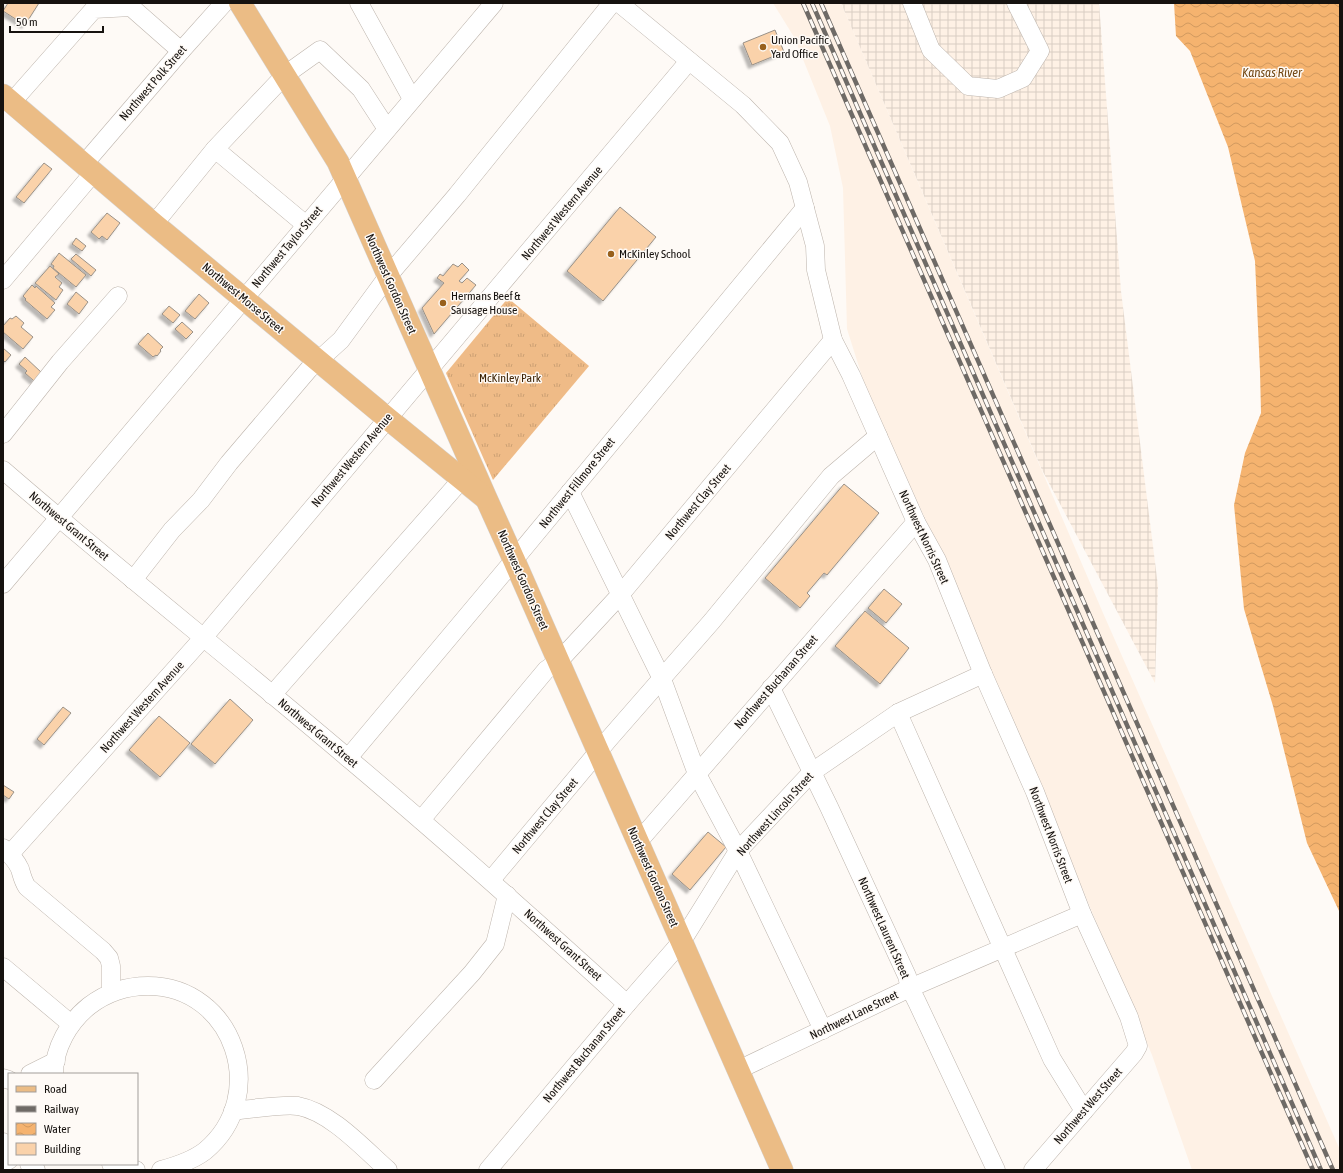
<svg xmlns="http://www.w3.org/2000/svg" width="1343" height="1173" viewBox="0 0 1343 1173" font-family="'Asap Condensed',sans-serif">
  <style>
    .built { fill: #fef1e5 }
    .industrial { fill: url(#industrial-grid) }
    .grass { fill: url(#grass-tufts) }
    .water { fill: url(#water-waves) }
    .building { fill: #fad2aa; stroke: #999188; filter: url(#shadow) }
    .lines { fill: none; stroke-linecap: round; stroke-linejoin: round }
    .minor-casing { stroke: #bdb4ac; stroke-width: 19 }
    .major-casing { stroke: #d5d4d4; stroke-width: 23 }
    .minor { stroke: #fff; stroke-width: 18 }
    .major { stroke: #ebbc85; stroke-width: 22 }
    .rail-casing { stroke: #6e6a66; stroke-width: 4.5 }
    .rail { stroke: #fefaf6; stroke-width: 3; stroke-dasharray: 9; stroke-linecap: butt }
    .poi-dot { fill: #98601c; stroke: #fefaf6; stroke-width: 1.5 }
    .labels { text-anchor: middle; stroke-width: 3; stroke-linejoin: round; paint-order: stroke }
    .poi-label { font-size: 12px; fill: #16120f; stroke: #fefaf6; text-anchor: start }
    .street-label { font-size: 12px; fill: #16120f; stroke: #fefaf6 }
    .park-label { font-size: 12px; fill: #3d2304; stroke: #fefaf6 }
    .water-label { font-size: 13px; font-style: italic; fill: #744915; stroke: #fefaf6 }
  </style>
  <defs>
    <pattern id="industrial-grid" width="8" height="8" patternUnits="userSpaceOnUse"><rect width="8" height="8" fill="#fef1e5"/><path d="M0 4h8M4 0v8" fill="none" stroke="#d9cec3"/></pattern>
    <pattern id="grass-tufts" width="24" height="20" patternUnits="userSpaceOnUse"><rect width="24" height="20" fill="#efbb87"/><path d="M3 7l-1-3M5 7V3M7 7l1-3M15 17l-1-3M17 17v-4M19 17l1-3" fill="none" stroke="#cca073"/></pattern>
    <pattern id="water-waves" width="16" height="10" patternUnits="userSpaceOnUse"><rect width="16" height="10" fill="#f5b36f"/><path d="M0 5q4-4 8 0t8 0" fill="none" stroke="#d1995f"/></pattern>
    <filter id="shadow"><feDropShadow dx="-3.5" dy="3.5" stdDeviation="1" flood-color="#0004"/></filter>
  </defs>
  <rect width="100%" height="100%" fill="#fefaf6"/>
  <polygon class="built" points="773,3 841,3 1103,613 1340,1150 1340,1170 1192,1170 1152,1055 950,573 866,389 847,329 843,188 830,126 794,37"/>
  <polygon class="industrial" points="841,3 1099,3 1121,291 1158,586 1155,683 1042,470"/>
  <polygon class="grass" points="508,298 589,366 493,480 446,373"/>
  <polygon class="water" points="1174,3 1340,3 1340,913 1307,843 1273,706 1244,609 1234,505 1245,453 1261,413 1260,372 1255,261 1228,147 1190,51 1176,36"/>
  <g class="building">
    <polygon points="8,3 39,3 25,25 3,11"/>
    <polygon points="775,30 784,52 752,65 743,43"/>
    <polygon points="44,163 52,169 24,203 16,197"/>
    <polygon points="620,207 656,237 603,301 567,271"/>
    <polygon points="107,213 120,223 107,240 102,236 99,239 91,232"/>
    <polygon points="76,238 86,246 82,251 72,244"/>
    <polygon points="59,253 86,275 76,287 53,268 54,266 51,264"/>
    <polygon points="76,254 96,270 91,276 71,259"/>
    <polygon points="462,263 469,270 459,281 462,283 467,278 476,285 434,334 422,308 444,283 437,278 440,274 443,276 453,264 458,267"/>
    <polygon points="50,266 59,274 55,277 62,283 59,287 63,290 56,300 35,283"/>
    <polygon points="32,285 35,288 36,286 55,303 51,307 55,310 47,319 25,300 26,299 23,296"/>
    <polygon points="76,292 88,302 79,314 67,304"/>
    <polygon points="199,294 209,303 195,319 185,311"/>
    <polygon points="169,306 180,315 173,323 162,314"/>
    <polygon points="16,316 24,323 21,327 33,337 23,349 3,332 3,326 10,318 12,319"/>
    <polygon points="182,322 193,332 186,339 175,329"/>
    <polygon points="148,333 163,347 160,350 161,351 157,356 156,355 153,357 138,344"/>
    <polygon points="3,348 11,355 5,362 3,360"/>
    <polygon points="25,357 42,373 34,381 25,373 27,371 19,364"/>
    <polygon points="844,484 879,513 827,575 824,573 807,593 810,596 800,608 765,578"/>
    <polygon points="884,589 902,604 886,623 868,608"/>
    <polygon points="865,611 909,648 880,684 835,646"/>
    <polygon points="230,699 253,720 215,764 191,744"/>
    <polygon points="63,707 71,713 44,745 37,739"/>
    <polygon points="159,716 190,743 160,777 129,750"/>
    <polygon points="3,785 14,792 9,799 3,795"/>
    <polygon points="708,832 726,847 690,890 672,874"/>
  </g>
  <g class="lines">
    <g class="minor-casing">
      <g id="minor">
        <polyline points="359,3 412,99"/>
        <polyline points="619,3 743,105 780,143 798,182 815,246 816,270 833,340 851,375 916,522 937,560 983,674 1035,792 1082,914 1129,1017 1138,1046 1134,1053 1033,1170"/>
        <polyline points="912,3 931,50 968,86 998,89 1023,78 1040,51 1016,3"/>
        <polyline points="12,102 94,9 131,7 181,51"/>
        <polyline points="215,149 285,75 320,50 361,89 387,129"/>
        <polyline points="84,164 181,51 224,3"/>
        <polyline points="154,224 215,149 306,225"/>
        <polyline points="3,280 94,172"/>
        <polyline points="3,434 60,362 118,296"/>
        <path d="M3 470C116 568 234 661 348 758 443 838 535 920 627 1004"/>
        <polyline points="570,492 662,679 697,774 738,851 823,1030"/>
        <polyline points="133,580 172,530 201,500 229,463 309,369 341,340 388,276 457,195 612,3"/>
        <polyline points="3,584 494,3"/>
        <polyline points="771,688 829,807 907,976 910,988 917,1002 996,1170"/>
        <polyline points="272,695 462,479"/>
        <polyline points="898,713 1052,1059 1084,1111"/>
        <polyline points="348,758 514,560 805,208"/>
        <polyline points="421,820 546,670 559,661 620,595 833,340"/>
        <polyline points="638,842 916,522"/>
        <path d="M3 848C10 854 16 860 20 869 22 876 23 881 27 887L103 951 109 958 111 966V992"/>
        <polyline points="10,854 203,638 689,61"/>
        <polyline points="491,880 608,740 712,621 831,476 878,436"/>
        <polyline points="3,967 71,1024"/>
        <polyline points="738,1070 910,988 1082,914"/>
        <polyline points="30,1074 56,1061"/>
        <path d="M54 1074C54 1048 69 1022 89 1006 106 993 126 986 148 986 234 986 271 1096 205 1151 192 1161 176 1166 161 1170"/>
        <polyline points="3,1078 9,1080"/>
        <polyline points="374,1080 472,973 495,944 507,895"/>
        <path d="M233 1111C251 1109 282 1104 298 1106 331 1112 364 1149 388 1170"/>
        <polyline points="3,1142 9,1147"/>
        <polyline points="3,1163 9,1160"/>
        <polyline points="29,1164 36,1170"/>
        <polyline points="111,1164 136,1170"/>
        <polyline points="488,1170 627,1004 682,941 738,851 812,772 898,713 983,674"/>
      </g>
    </g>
    <g class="major-casing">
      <g id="major">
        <polyline points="240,3 338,162 486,498 514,560 782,1170"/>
        <polyline points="3,95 154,224 387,418 484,497"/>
      </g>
    </g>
    <use href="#minor" class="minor"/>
    <use href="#major" class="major"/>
    <g class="rail-casing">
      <g id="rail">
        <polyline points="803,3 1313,1170"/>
        <polyline points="812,3 1321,1170"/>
        <polyline points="821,3 1333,1170"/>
      </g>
    </g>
    <use href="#rail" class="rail"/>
  </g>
  <g class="poi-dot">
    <circle cx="763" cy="47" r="4"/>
    <circle cx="611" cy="254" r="4"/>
    <circle cx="443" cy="303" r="4"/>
  </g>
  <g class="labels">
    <g class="poi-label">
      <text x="771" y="44">Union Pacific<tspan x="771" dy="14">Yard Office</tspan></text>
      <text x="619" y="258">McKinley School</text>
      <text x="451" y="300">Hermans Beef &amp;<tspan x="451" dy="14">Sausage House</tspan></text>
    </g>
    <g class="street-label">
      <text transform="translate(153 83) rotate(-49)" y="4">Northwest Polk Street</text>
      <text transform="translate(562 213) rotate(-50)" y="4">Northwest Western Avenue</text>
      <text transform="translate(287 247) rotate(-50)" y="4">Northwest Taylor Street</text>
      <text transform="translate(391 284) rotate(66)" y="4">Northwest Gordon Street</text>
      <text transform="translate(243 298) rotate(40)" y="4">Northwest Morse Street</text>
      <text transform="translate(352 460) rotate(-50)" y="4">Northwest Western Avenue</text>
      <text transform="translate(577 483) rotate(-51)" y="4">Northwest Fillmore Street</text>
      <text transform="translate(698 502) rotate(-50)" y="4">Northwest Clay Street</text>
      <text transform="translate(69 526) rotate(40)" y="4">Northwest Grant Street</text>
      <text transform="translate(924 537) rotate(65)" y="4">Northwest Norris Street</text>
      <text transform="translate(523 580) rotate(66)" y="4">Northwest Gordon Street</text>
      <text transform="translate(776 682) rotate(-49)" y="4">Northwest Buchanan Street</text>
      <text transform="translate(142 707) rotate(-48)" y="4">Northwest Western Avenue</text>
      <text transform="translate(318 733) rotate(40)" y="4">Northwest Grant Street</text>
      <text transform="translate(775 814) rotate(-48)" y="4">Northwest Lincoln Street</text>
      <text transform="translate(545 816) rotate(-50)" y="4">Northwest Clay Street</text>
      <text transform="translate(1051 835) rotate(69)" y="4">Northwest Norris Street</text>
      <text transform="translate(653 877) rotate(66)" y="4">Northwest Gordon Street</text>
      <text transform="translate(884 928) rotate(66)" y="4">Northwest Laurent Street</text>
      <text transform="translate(563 945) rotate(42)" y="4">Northwest Grant Street</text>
      <text transform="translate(854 1015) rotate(-26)" y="4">Northwest Lane Street</text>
      <text transform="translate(584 1055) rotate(-50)" y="4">Northwest Buchanan Street</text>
      <text transform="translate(1088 1106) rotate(-49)" y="4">Northwest West Street</text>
    </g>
    <g class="park-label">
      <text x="510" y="382">McKinley Park</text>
    </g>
    <g class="water-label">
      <text x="1272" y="77">Kansas River</text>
    </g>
  </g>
  <rect width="1343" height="1173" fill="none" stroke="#16120f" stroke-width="8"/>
  <rect x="8" y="1073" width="130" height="92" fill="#fefaf6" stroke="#a19d9a"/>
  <rect x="16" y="1086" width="20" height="6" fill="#ebbc85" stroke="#a19d9a"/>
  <text x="44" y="1093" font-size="12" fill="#16120f">Road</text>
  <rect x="16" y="1106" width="20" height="6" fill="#6e6a66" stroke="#a19d9a"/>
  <text x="44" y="1113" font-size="12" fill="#16120f">Railway</text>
  <rect x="16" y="1123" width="20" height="12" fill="url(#water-waves)" stroke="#a19d9a"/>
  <text x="44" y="1133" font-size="12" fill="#16120f">Water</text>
  <rect x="16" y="1143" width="20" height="12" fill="#fad2aa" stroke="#a19d9a"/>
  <text x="44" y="1153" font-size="12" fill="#16120f">Building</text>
  <path d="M10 26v6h93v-6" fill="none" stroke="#16120f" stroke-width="2"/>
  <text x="16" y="26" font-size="12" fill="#16120f" stroke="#fefaf6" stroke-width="3" paint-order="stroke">50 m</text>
</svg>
